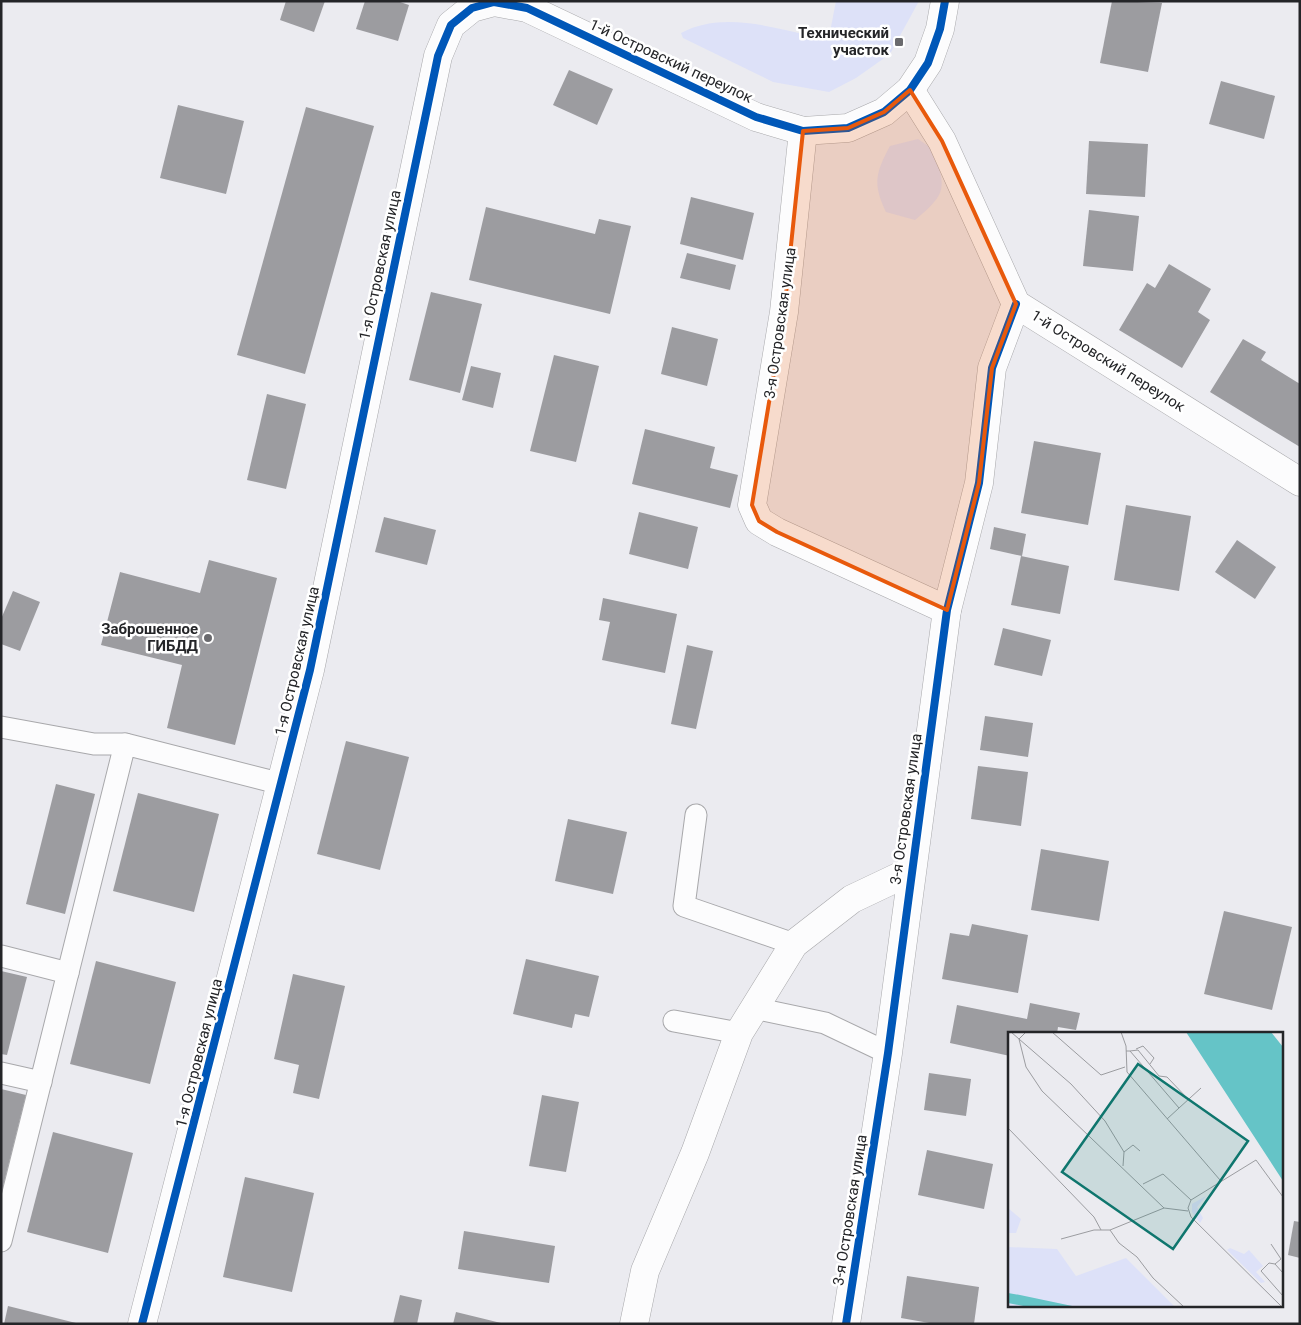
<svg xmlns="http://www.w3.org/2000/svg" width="1301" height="1325" viewBox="0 0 1301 1325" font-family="Roboto,sans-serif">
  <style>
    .green { fill: #dde1f8 }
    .building { fill: #9c9ca0 }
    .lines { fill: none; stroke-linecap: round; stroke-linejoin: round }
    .service-casing { stroke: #a8a8ab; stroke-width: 23 }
    .minor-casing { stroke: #a8a8ab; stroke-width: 29 }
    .tertiary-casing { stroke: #a8a8ab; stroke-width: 29 }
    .service { stroke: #fcfcfd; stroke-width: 21 }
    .minor { stroke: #fcfcfd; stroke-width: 28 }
    .tertiary { stroke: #fcfcfd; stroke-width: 28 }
    .cycleway-casing { stroke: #fff; stroke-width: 11 }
    .cycleway { stroke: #0057b8; stroke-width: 8 }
    .marked { fill: #e8590c; fill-opacity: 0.2; stroke: #e8590c; stroke-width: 4; stroke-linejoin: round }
    .poi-dot { fill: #6a6a6e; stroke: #fff; stroke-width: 2 }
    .labels { text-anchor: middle; stroke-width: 5; stroke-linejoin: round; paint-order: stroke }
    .poi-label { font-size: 15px; font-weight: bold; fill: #242528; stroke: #fff; text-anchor: end }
    .street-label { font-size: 15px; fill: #242528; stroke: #fff }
    .inset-road { fill: none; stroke: #9b9ca0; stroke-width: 1 }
    .view { fill: #0f766e; fill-opacity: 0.15; stroke: #0f766e; stroke-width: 2.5 }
    .inset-edge { fill: none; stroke: #242528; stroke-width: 2.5 }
  </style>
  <rect width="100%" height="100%" fill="#ebebf0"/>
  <g class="green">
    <path d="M836 1H919L890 54 856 78 829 92 773 82 683 38 681 33C725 10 775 29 822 38L830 32Z"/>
    <path d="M918 139 934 150C946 190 947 193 915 220L886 212C873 184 875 174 890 146Z"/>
  </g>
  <g class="building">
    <polygon points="286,1 325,1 314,32 280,20"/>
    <polygon points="365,1 397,1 409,5 398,41 356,29"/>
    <polygon points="1112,1 1162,3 1148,72 1100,63"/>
    <polygon points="569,70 613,89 597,125 553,105"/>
    <polygon points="1221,81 1275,96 1264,139 1209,124"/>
    <polygon points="178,105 244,121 226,194 160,178"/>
    <polygon points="306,107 374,126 305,374 237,355"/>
    <polygon points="1089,141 1148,144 1145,197 1086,194"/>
    <polygon points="691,197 754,213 743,260 680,244"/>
    <polygon points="486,207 595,234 599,219 631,226 610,314 469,280"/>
    <polygon points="1089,210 1139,216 1133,271 1083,266"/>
    <polygon points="687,253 736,265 730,290 680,278"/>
    <polygon points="1169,264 1211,289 1198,312 1210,320 1182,368 1119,330 1147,283 1155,288"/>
    <polygon points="431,292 482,304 460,393 409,380"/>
    <polygon points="672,327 718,339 707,386 661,374"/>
    <polygon points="1243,339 1266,352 1261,360 1300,384 1300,447 1210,392"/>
    <polygon points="554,355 599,366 576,462 530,451"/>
    <polygon points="471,366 501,373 493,408 462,400"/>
    <polygon points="267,394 306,404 286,489 247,480"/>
    <polygon points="645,429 715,447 710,468 738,475 730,508 632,484"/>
    <polygon points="1034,441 1101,453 1088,525 1021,513"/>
    <polygon points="1126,505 1191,516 1179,591 1114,580"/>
    <polygon points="639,512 698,527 688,569 629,554"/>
    <polygon points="384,517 436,530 427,565 375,552"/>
    <polygon points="994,527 1026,534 1022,556 990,549"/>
    <polygon points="1237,540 1276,567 1255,599 1215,572"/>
    <polygon points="1021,556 1069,566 1060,614 1011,605"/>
    <polygon points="209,560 277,578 235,745 167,728 182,665 101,645 120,572 200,593"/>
    <polygon points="13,591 40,602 20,651 1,644 1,619"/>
    <polygon points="603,598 677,614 665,673 602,660 610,622 599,620"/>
    <polygon points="1003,628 1051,640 1042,676 994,665"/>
    <polygon points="687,645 713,651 696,729 671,724"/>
    <polygon points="985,716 1033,723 1028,757 980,750"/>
    <polygon points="346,741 409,757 380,870 317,854"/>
    <polygon points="978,766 1028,772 1021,826 971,819"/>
    <polygon points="56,784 95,794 65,914 26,904"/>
    <polygon points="138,793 219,814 194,912 113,891"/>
    <polygon points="568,819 627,832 613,894 555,881"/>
    <polygon points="1041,849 1109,861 1099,921 1031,910"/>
    <polygon points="1224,911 1292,927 1272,1010 1204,994"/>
    <polygon points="972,924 1028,935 1018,993 942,979 950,933 969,936"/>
    <polygon points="526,959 599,976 589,1017 575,1014 572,1028 513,1014"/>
    <polygon points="96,961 176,982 150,1084 70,1064"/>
    <polygon points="1,971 27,977 7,1055 1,1054"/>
    <polygon points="293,974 345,986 319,1099 293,1093 299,1065 274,1059"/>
    <polygon points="1030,1003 1080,1013 1076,1030 1058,1027 1057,1034 1010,1034 1010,1056 950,1043 957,1005 1027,1019"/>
    <polygon points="929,1073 971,1079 966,1116 924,1110"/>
    <polygon points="1,1089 26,1095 2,1191 1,1191"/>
    <polygon points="542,1095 579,1102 566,1172 529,1166"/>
    <polygon points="53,1132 133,1153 108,1253 27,1232"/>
    <polygon points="927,1150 993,1164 984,1209 918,1195"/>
    <polygon points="245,1177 314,1193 292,1292 223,1277"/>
    <polygon points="1294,1221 1300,1222 1300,1258 1288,1255"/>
    <polygon points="464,1231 555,1246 549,1283 458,1269"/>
    <polygon points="907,1276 979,1287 974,1324 935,1324 901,1318"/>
    <polygon points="400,1295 422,1300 417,1324 393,1324"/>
    <polygon points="8,1306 76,1323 76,1324 4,1324"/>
    <polygon points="456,1312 501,1323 501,1324 453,1324"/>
  </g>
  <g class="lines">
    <g class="service-casing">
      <g id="service">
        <polyline points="1,727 94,744 125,744"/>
        <polyline points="696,815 684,906 794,944"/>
        <polyline points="1,956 68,973"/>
        <polyline points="754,1008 825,1023 888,1053"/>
        <polyline points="674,1021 739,1033"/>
        <polyline points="1,1073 41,1082"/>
        <polyline points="1,1241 125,744 282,784"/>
      </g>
    </g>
    <g class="minor-casing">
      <g id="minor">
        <polyline points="910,90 942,141 1016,304 1300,482"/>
        <polyline points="803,131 784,312 752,505 759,521 777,532 947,610"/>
        <polyline points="634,1324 645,1271 695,1153 739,1033 794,944 852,899 911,871"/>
        <polyline points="846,1324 888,1053 947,610 979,483 992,368 1016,304"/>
      </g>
    </g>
    <g class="tertiary-casing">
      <polyline id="tertiary" points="142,1324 310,670 438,56 451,25 472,8 494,2 527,8 756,117 803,131 848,128 884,112 910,90 928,63 940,29 945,1"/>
    </g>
    <use href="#service" class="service"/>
    <use href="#minor" class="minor"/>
    <use href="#tertiary" class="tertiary"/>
    <g class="cycleway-casing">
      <g id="cycleway">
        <polyline points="142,1324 310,670 438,56 451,25 472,8 494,2 527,8 756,117 803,131 848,128 884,112 910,90 928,63 940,29 945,1"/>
        <polyline points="846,1324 888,1053 947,610 979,483 992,368 1016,304"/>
      </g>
    </g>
    <use href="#cycleway" class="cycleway"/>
  </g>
  <path class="marked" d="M910 90 942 141 1016 304 992 368 979 483 947 610 777 532 759 521 752 505 784 312 803 131 848 128 884 112Z"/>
  <g class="poi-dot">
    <rect x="894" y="37" width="10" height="10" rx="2.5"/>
    <circle cx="208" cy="638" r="5"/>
  </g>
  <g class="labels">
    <g class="poi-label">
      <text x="889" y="38">Технический<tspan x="889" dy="17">участок</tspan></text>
      <text x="198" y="634">Заброшенное<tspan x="198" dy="17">ГИБДД</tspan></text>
    </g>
    <g class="street-label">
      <text transform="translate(671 61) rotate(25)" y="5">1-й Островский переулок</text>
      <text transform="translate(380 265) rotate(-78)" y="5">1-я Островская улица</text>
      <text transform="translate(780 323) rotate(-82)" y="5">3-я Островская улица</text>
      <text transform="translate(1108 361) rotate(32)" y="5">1-й Островский переулок</text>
      <text transform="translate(297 661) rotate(-77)" y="5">1-я Островская улица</text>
      <text transform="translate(906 809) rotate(-82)" y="5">3-я Островская улица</text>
      <text transform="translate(199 1053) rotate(-76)" y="5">1-я Островская улица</text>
      <text transform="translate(850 1210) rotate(-81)" y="5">3-я Островская улица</text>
    </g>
  </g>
  <g transform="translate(1008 1032)">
    <rect width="275" height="275" fill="#ebebf0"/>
    <path d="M198 164 189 175 195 186 192 191 184 180V172ZM0 176 13 187 8 201H0ZM0 215 49 217 68 244 118 226 167 275H0ZM222 216 236 222 241 218 255 234 248 240 257 250 253 251 219 218Z" fill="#dde1f8"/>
    <path d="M178 0H263L275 15V149ZM0 261 12 263 69 275H20L0 271Z" fill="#65c4c7"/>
    <path class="inset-road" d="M3 0 11 7 18 35 34 59 156 176M18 0 11 7 63 52 97 89 116 120 115 134M44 0 93 43 117 35M113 0 118 14 119 40 212 148M128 17 135 14 146 26 142 32M118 19H122L171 76 159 87M122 19 130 18 151 44 159 45 180 67M171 76 193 56M0 96 86 185 93 198M116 120 125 113 132 119M135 152 155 142 183 168M183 168 180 176 183 185 274 275M183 168 248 128 275 165M102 198 111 211 129 225 145 246 176 275M53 207 86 198H102L156 176 180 179M263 212 273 227 267 232M275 241 267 232 261 231 253 239 275 264"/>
    <path class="view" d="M130 32 240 109 165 217 54 140Z"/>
    <rect width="275" height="275" class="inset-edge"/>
  </g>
  <rect width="1301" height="1325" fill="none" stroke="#242528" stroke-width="5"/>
</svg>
